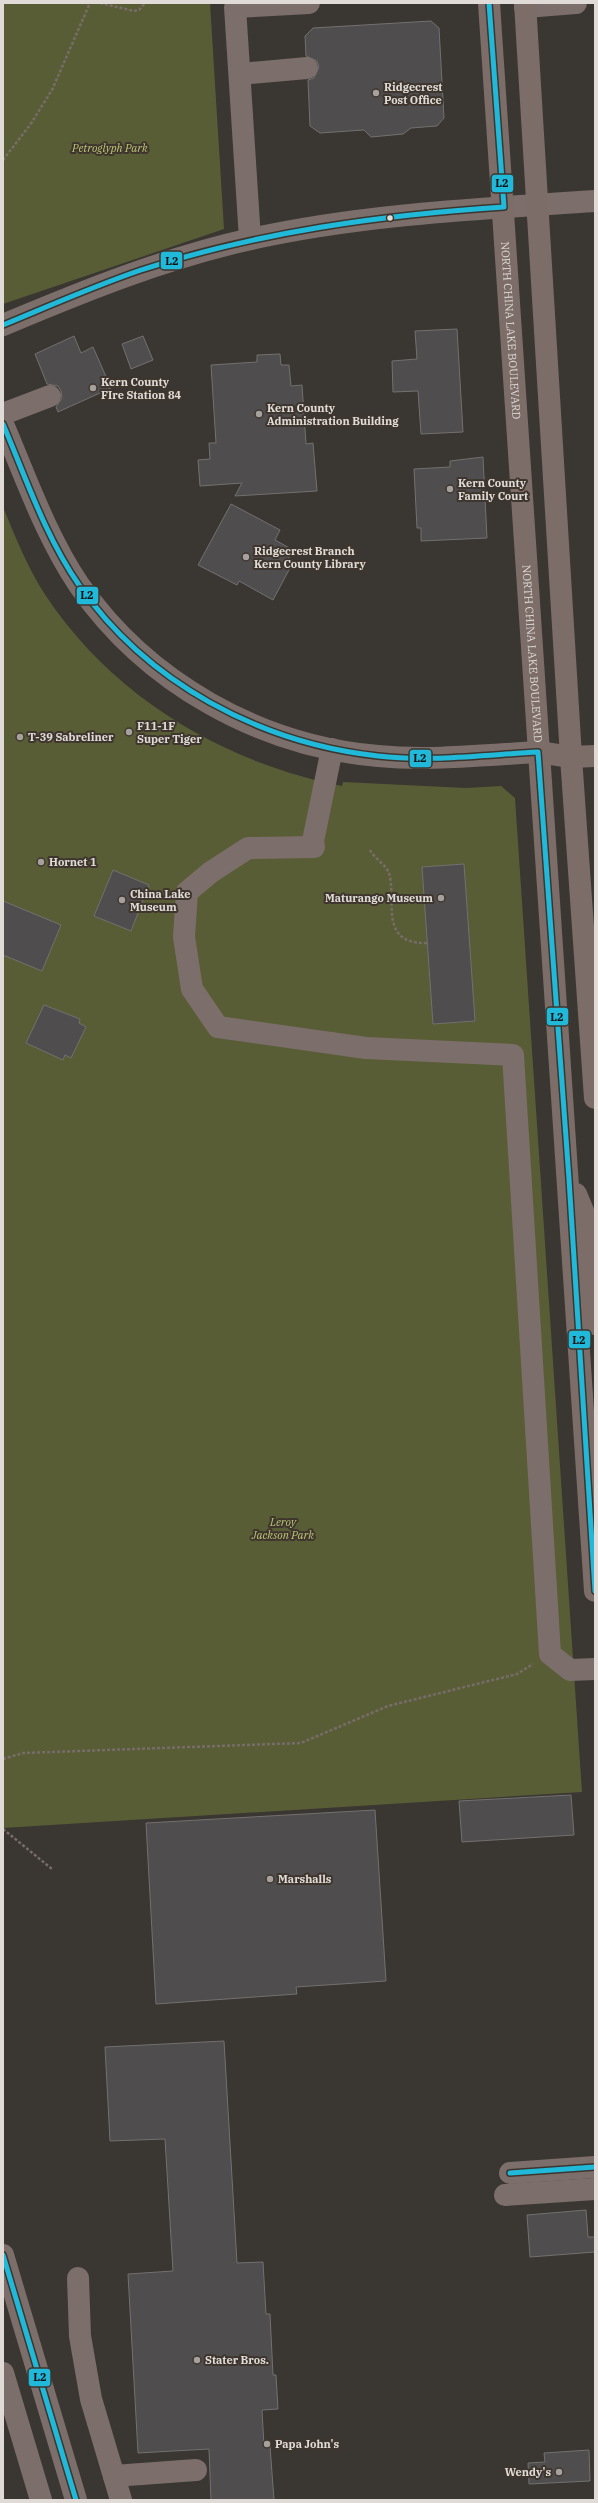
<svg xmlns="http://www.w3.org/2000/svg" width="598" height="2503" viewBox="0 0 598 2503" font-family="'IBM Plex Serif',serif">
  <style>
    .green { fill: #595d35 }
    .building { fill: #504d4e; stroke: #737070 }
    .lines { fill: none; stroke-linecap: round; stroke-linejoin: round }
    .path { stroke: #766d69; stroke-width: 2.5; stroke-dasharray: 3 2; stroke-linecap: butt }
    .minor { stroke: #7c6e6a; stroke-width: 22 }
    .major { stroke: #7d6d69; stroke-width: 22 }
    .bus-1-casing { stroke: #3e362e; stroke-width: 8 }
    .bus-1 { stroke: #20b9da; stroke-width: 5 }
    .poi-dot { fill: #a6a19d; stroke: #3e362e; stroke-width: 1.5 }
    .bus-dot { fill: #e0dbd6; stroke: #3e362e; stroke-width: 1.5 }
    .labels { text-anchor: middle; stroke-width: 4; stroke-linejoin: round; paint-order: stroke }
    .poi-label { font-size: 11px; font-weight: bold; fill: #e0dbd6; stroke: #3e362e; text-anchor: start }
    .park-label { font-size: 11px; font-style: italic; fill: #bec775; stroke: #3e362e }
    .street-label { font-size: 11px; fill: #e0dbd6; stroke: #3e362e }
    .line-badge { stroke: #3e362e; stroke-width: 1.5 }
    .pale-badge-label { font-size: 11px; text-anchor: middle; font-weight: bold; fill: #111 }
  </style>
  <rect width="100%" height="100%" fill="#3a3632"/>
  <g class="green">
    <polygon points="3,3 210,3 224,229 3,304"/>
    <path d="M3 507C16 538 27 567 46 596 113 697 224 763 342 786L343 782 466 788 501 786 515 798 582 1792 3 1828Z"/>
  </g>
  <g class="building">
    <polygon points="431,21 439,28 444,118 437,126 411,128 403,134 371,137 364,130 320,133 310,126 308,80 314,78 319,67 317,61 306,56 305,36 313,28"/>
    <polygon points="457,329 463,432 421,434 418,391 393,392 392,361 417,359 415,331"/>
    <polygon points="74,336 81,353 93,347 111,388 58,412 56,407 62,398 61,391 58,386 47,384 35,354"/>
    <polygon points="143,336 153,360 131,369 122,344"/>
    <polygon points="280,354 281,365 289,365 291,386 302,385 306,444 313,443 317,491 235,496 242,483 200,486 198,460 210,459 209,443 216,443 211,365 257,362 257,355"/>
    <polygon points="483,457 487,538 421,541 421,528 417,528 414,469 450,467 450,461"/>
    <polygon points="231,504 280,530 275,540 293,550 285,565 290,568 273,600 239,581 237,585 198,565"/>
    <polygon points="464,864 475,1021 433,1024 422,867"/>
    <polygon points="113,870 149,885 131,931 94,916"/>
    <polygon points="3,901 61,925 42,971 3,955"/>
    <polygon points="44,1005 80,1019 79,1023 86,1027 71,1058 65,1055 63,1060 26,1043"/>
    <polygon points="571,1795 574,1835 462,1842 459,1801"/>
    <polygon points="375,1810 386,1981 296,1987 297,1994 156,2004 146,1823"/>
    <polygon points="224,2041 237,2263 263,2262 266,2314 270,2314 273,2375 276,2375 278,2409 262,2410 264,2446 270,2446 274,2500 211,2500 209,2449 138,2453 128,2274 173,2271 165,2139 110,2141 105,2047"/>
    <polygon points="586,2210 588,2237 595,2237 595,2252 530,2257 527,2215"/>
    <polygon points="589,2450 590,2481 529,2484 528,2463 545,2462 544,2453"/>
  </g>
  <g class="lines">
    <g class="path">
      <polyline points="100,3 134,11 139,10 145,3"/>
      <polyline points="3,160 30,125 52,90 90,3"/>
      <path d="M370 850C374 858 387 866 389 873 397 901 378 944 427 943"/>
      <polyline points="3,1759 23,1753 301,1743 388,1706 517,1674 533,1664"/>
      <polyline points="3,1829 52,1869"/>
    </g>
    <g class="minor">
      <polyline points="525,7 576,3"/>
      <polyline points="240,74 307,68"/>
      <polyline points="250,239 235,7 309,3"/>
      <path d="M3 325C84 291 165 258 251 239 364 214 480 209 595 201"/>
      <polyline points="3,414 50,396"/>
      <path d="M3 424C26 478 46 536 79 585 147 683 260 746 378 756 431 761 486 755 538 752"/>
      <polyline points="332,749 313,841 314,847 248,848 211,872 187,892 184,937 192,989 218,1027 366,1048 513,1055 550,1654 570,1670 595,1669"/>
      <polyline points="510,2173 595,2167"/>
      <polyline points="505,2195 595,2189"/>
      <polyline points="3,2255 76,2500"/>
      <polyline points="78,2278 80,2336 91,2399 121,2500"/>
      <polyline points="3,2373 41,2500"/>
      <polyline points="114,2476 196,2470"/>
    </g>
    <g class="major">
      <path id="s1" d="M489 3 595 1591"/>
      <polyline points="525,3 571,757 595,1098"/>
      <polyline points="538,752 571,757 595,756"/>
      <polyline points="576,1194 588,1223 593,1307 591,1312 595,1324"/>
    </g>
    <g class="bus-1-casing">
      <g id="bus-1">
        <path d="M3 325C49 306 94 286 141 270 259 232 381 215 504 207L489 3"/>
        <path d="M3 424C26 478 45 536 79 585 147 683 260 743 378 756 431 762 485 755 538 752L569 1179 595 1591"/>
        <polyline points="510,2173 595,2167"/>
        <polyline points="3,2255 76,2500"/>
      </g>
    </g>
    <use href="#bus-1" class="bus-1"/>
  </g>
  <g class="poi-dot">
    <circle cx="376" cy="93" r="4"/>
    <circle cx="93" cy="388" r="4"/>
    <circle cx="259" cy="414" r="4"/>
    <circle cx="450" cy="489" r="4"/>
    <circle cx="246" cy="557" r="4"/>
    <circle cx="129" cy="732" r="4"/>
    <circle cx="20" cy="737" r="4"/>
    <circle cx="41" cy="862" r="4"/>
    <circle cx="441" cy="898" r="4"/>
    <circle cx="122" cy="900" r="4"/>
    <circle cx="270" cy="1879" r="4"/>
    <circle cx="197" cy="2360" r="4"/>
    <circle cx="267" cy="2444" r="4"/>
    <circle cx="559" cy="2472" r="4"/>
  </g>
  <circle class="bus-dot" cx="390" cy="218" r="3.5"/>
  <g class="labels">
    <g class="poi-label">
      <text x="384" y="91">Ridgecrest<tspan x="384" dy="13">Post Office</tspan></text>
      <text x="101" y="386">Kern County<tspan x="101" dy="13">FIre Station 84</tspan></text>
      <text x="267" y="412">Kern County<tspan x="267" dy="13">Administration Building</tspan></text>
      <text x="458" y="487">Kern County<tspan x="458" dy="13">Family Court</tspan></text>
      <text x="254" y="555">Ridgecrest Branch<tspan x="254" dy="13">Kern County Library</tspan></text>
      <text x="137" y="730">F11-1F<tspan x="137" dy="13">Super Tiger</tspan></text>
      <text x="28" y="741">T-39 Sabreliner</text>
      <text x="49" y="866">Hornet 1</text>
      <text x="130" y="898">China Lake<tspan x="130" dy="13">Museum</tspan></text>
      <text x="433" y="902" text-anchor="end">Maturango Museum</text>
      <text x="278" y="1883">Marshalls</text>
      <text x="205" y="2364">Stater Bros.</text>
      <text x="275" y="2448">Papa John's</text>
      <text x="551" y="2476" text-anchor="end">Wendy's</text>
    </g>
    <g class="park-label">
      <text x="110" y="152">Petroglyph Park</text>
      <text x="283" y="1526">Leroy<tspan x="283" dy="13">Jackson Park</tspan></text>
    </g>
    <g class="street-label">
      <text dy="4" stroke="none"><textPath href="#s1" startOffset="328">NORTH CHINA LAKE BOULEVARD</textPath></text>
      <text dy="4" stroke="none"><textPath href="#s1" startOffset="652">NORTH CHINA LAKE BOULEVARD</textPath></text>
    </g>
  </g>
  <g class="line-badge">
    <rect x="491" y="174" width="23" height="19" rx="4" fill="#20b9da"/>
    <rect x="160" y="251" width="23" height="19" rx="4" fill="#20b9da"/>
    <rect x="76" y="586" width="23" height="19" rx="4" fill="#20b9da"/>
    <rect x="409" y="749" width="23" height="19" rx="4" fill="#20b9da"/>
    <rect x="546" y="1007" width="23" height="19" rx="4" fill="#20b9da"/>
    <rect x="568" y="1330" width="23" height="19" rx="4" fill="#20b9da"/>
    <rect x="28" y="2368" width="23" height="19" rx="4" fill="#20b9da"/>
  </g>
  <g class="pale-badge-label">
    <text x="502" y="187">L2</text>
    <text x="172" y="265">L2</text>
    <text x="87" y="599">L2</text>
    <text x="420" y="762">L2</text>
    <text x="557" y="1021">L2</text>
    <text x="579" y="1344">L2</text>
    <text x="40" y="2381">L2</text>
  </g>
  <rect width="598" height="2503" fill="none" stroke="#e0dbd6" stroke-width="8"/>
</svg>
